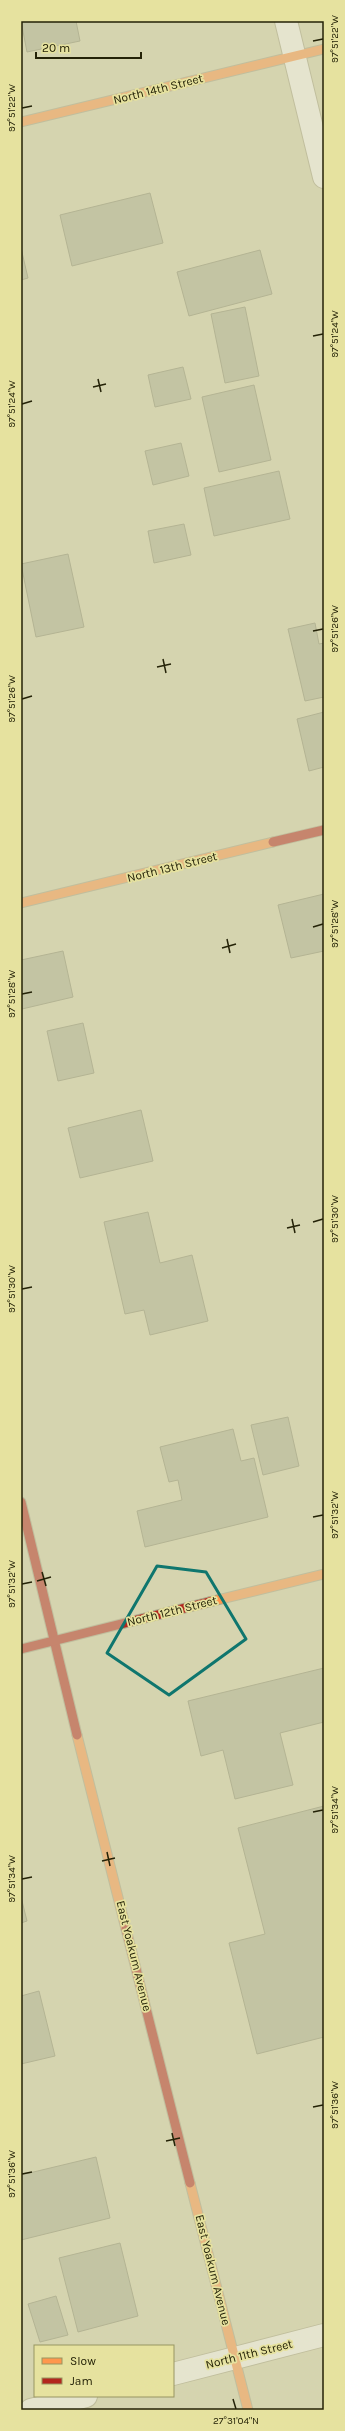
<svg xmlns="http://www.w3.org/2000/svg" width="345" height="2431" viewBox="0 0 345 2431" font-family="Karla,sans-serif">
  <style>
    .building { fill: #aeb295; stroke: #8b8e72 }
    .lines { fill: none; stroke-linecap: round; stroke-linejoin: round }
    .street-casing { stroke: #a7a588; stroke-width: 24 }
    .slow-casing { stroke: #a7a588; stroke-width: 11 }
    .jam-casing { stroke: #a7a588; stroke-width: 11 }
    .street { stroke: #f9f9f3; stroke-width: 22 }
    .slow { stroke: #ff974d; stroke-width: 9 }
    .jam { stroke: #b3261e; stroke-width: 9 }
    .marked { fill: none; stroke: #0f766e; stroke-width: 3; stroke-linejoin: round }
    .ticks { fill: none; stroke: #242207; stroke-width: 1.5 }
    .labels { text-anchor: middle; stroke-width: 3.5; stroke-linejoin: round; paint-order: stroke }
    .street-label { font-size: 12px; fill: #242207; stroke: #e6e29f }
    .neatline { fill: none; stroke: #242207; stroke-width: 1.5 }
    .ticks-label { font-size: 10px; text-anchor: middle; fill: #242207 }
  </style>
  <rect width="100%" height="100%" fill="#d6d4af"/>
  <g class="building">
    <polygon points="21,21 76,21 80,41 27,52"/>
    <polygon points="150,193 163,243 72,266 60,215"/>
    <polygon points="21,248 28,278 21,280"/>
    <polygon points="260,250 272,294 189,316 177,272"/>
    <polygon points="245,307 259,376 225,383 211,314"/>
    <polygon points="183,367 191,399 155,407 148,375"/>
    <polygon points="254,385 271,460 219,472 202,397"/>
    <polygon points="181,443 189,476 153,485 145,451"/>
    <polygon points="279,471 290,519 214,536 204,488"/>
    <polygon points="184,524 191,555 154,563 148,531"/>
    <polygon points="68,554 84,627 36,637 21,564"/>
    <polygon points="315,623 319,644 324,643 324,697 305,701 288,629"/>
    <polygon points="324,712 324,767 309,771 297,719"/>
    <polygon points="324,894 324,951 291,958 278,905"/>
    <polygon points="63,951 73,997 22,1009 21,960"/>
    <polygon points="83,1023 94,1073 58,1081 47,1031"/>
    <polygon points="141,1110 153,1161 80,1178 68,1128"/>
    <polygon points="148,1212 160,1263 192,1255 208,1321 150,1335 144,1310 125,1314 104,1222"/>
    <polygon points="288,1417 299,1466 263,1475 251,1425"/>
    <polygon points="233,1429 241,1461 254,1458 268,1517 145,1547 137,1511 182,1500 178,1480 169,1482 160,1447"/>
    <polygon points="324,1668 324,1722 280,1733 293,1785 235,1799 223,1750 201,1756 188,1701"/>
    <polygon points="324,1806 324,2037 257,2054 229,1943 265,1934 238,1828"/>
    <polygon points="21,1897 27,1921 21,1923"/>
    <polygon points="39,1991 55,2056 21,2064 21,1996"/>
    <polygon points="96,2157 110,2218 21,2240 21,2175"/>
    <polygon points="120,2243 138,2316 78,2332 59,2258"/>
    <polygon points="56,2296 68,2335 40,2342 28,2304"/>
  </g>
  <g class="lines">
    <g class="street-casing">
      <g id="street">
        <polyline points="286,21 324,177"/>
        <polyline points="173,2374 324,2335"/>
        <polyline points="31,2410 86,2396"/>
      </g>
    </g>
    <g class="slow-casing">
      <g id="slow">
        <polyline points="21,122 324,49"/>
        <polyline points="21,903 273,842"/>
        <polyline points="209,1602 324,1574"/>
        <polyline points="77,1735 126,1929"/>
        <polyline points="190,2183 248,2410"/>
      </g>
    </g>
    <g class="jam-casing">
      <g id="jam">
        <polyline points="273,842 324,830"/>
        <polyline points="21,1502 77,1735"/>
        <polyline points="21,1649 209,1602"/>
        <polyline points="126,1929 190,2183"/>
      </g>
    </g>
    <use href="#street" class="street"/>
    <use href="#slow" class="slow"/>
    <use href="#jam" class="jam"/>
  </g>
  <path d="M0 0H345V2431H0ZM157 1566 206 1572 246 1639 169 1695 107 1653Z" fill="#d6d4af" fill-opacity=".55" fill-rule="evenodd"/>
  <path class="marked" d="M157 1566 206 1572 246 1639 169 1695 107 1653Z"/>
  <path class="ticks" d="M313 41 323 39M22 108 32 106M313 336 323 334M98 379 101 392M93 387 106 384M22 404 32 401M313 631 323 629M163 659 166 673M157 667 171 664M22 699 32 696M313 927 323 924M227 939 230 953M222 948 236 944M22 994 32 992M292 1219 295 1233M313 1222 323 1219M287 1228 300 1225M22 1289 32 1287M313 1517 323 1515M42 1572 46 1586M37 1581 51 1577M22 1584 32 1582M313 1812 323 1810M107 1852 110 1866M102 1861 115 1858M22 1879 32 1877M313 2107 323 2105M172 2133 175 2146M166 2141 180 2138M22 2174 32 2172M233 2399 236 2409"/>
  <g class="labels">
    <g class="street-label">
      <text transform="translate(158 89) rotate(-14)" y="4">North 14th Street</text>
      <text transform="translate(172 867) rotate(-14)" y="4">North 13th Street</text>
      <text transform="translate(172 1611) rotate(-14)" y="4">North 12th Street</text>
      <text transform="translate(134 1956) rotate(76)" y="4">East Yoakum Avenue</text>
      <text transform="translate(213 2270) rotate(76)" y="4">East Yoakum Avenue</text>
      <text transform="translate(249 2354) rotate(-14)" y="4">North 11th Street</text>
    </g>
  </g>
  <rect width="345" height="2431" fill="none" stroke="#e6e29f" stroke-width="44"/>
  <rect x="34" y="2345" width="140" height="52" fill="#e6e29f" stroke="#989562"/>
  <rect x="42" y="2358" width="20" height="6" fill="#ff974d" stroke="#989562"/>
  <text x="70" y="2365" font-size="12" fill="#242207">Slow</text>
  <rect x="42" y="2378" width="20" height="6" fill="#b3261e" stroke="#989562"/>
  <text x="70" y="2385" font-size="12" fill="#242207">Jam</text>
  <path d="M36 52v6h105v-6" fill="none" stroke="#242207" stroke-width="2"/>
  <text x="42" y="52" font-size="12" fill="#242207" stroke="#e6e29f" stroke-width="3" paint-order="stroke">20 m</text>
  <rect x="22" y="22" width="301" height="2387" class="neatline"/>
  <g class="ticks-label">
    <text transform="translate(334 39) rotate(-90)" y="4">97°51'22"W</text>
    <text transform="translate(11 108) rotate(-90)" y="4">97°51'22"W</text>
    <text transform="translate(334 334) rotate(-90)" y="4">97°51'24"W</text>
    <text transform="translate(11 404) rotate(-90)" y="4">97°51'24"W</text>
    <text transform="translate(334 629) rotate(-90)" y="4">97°51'26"W</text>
    <text transform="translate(11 699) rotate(-90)" y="4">97°51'26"W</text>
    <text transform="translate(334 924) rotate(-90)" y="4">97°51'28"W</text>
    <text transform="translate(11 994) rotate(-90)" y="4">97°51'28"W</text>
    <text transform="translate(334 1219) rotate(-90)" y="4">97°51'30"W</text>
    <text transform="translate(11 1289) rotate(-90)" y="4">97°51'30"W</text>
    <text transform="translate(334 1515) rotate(-90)" y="4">97°51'32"W</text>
    <text transform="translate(11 1584) rotate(-90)" y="4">97°51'32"W</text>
    <text transform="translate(334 1810) rotate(-90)" y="4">97°51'34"W</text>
    <text transform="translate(11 1879) rotate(-90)" y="4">97°51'34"W</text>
    <text transform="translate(334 2105) rotate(-90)" y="4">97°51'36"W</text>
    <text transform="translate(11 2174) rotate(-90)" y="4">97°51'36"W</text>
    <text x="236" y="2424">27°31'04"N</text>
  </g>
</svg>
